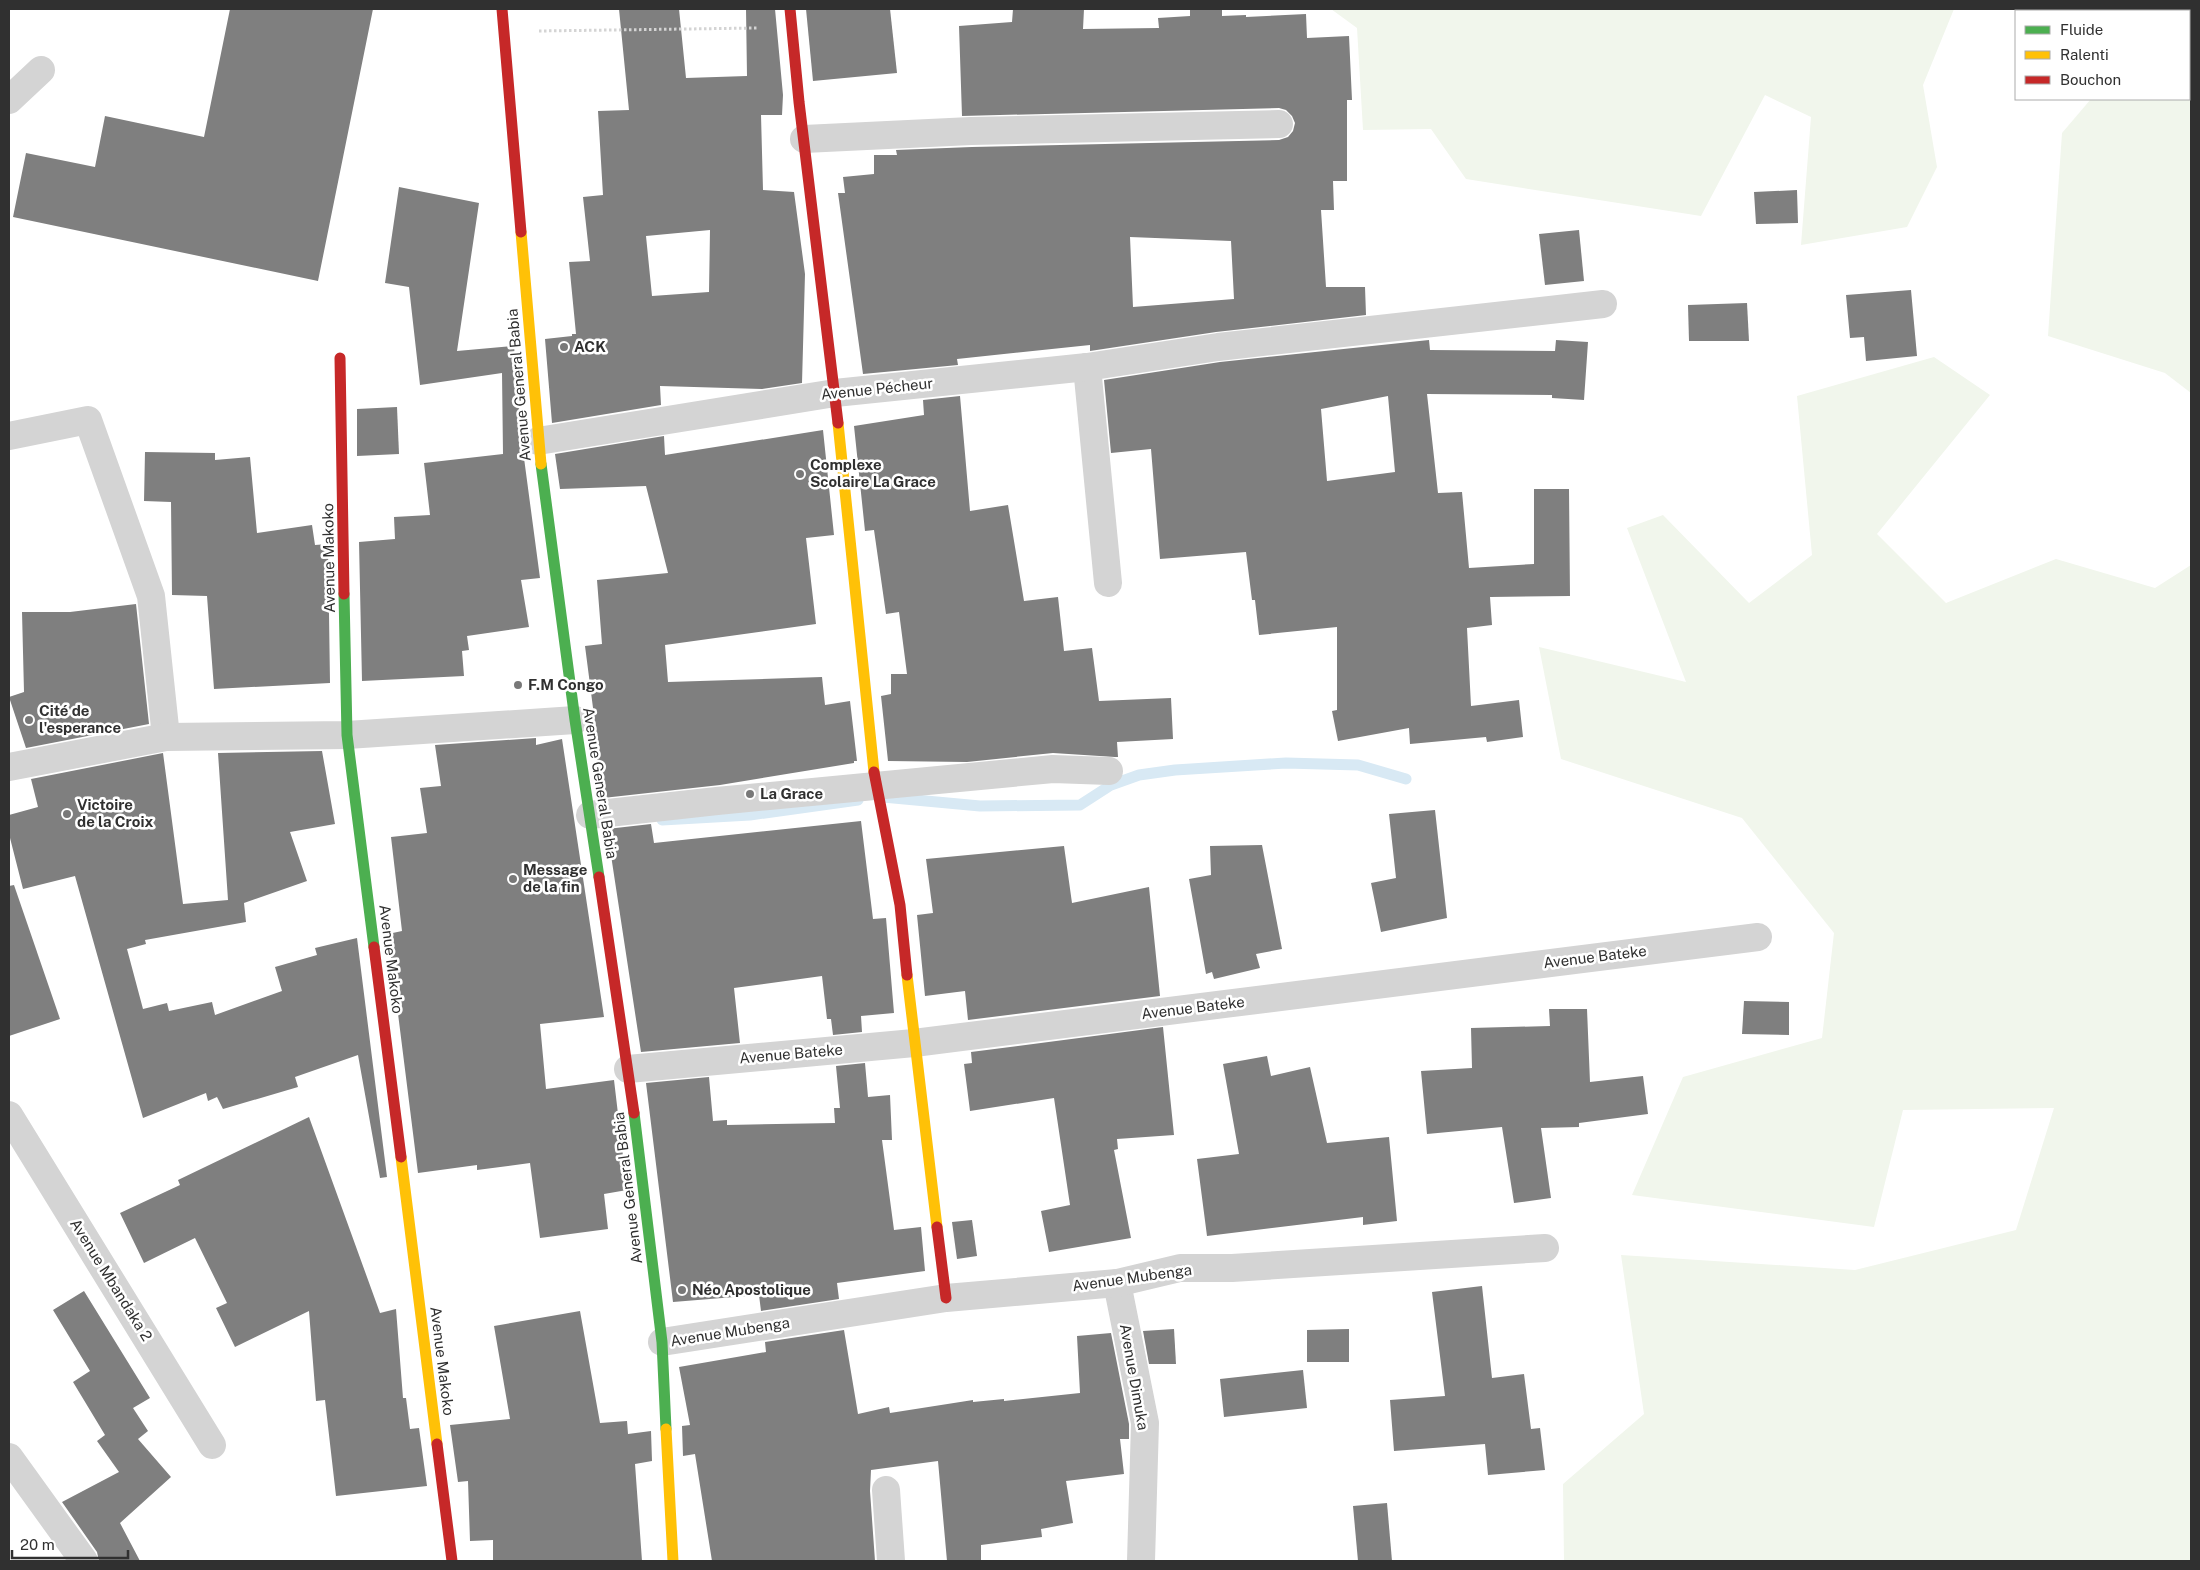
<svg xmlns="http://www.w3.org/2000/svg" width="2200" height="1570" viewBox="0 0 2200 1570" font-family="'Public Sans',sans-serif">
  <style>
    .green { fill: #f1f6ec }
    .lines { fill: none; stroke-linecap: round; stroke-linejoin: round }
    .stream { stroke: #d8e9f4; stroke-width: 11 }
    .building { fill: #7f7f7f; fill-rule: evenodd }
    .path { stroke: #d4d4d4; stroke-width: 3; stroke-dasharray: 2.5 2.5; stroke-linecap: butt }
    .street { stroke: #d4d4d4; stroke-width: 28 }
    .fast { stroke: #4caf50; stroke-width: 11 }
    .slow { stroke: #ffc107; stroke-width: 11 }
    .jam { stroke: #c62828; stroke-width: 11 }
    .poi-dot { fill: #787878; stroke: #fff; stroke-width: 2 }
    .labels { text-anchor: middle; stroke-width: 5; stroke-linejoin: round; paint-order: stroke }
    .poi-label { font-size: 15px; font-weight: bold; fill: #303030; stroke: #fff; text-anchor: start }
    .street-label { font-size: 15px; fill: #303030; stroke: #fff }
  </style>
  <rect width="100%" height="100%" fill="#fff"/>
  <g class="green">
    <polygon points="1331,9 1954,9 1923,85 1937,167 1907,227 1801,245 1811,117 1765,95 1701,216 1466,179 1431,129 1363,130 1357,28"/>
    <polygon points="2189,63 2191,63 2191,393 2165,373 2048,336 2062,133 2091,99 2189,99"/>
    <polygon points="1934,357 1990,395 1877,534 1946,603 2056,559 2155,588 2191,565 2191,1561 1564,1561 1563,1484 1644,1414 1621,1255 1855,1270 2016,1230 2054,1108 1903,1110 1874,1227 1632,1195 1683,1077 1822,1038 1834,933 1742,818 1561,759 1539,647 1686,682 1627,528 1663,515 1749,603 1812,555 1797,396"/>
  </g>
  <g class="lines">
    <g class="stream">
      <polyline points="883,797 980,806 1080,805 1111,785 1139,775 1175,770 1286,763 1358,765 1406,779"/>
      <polyline points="662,820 750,815 858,800"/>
    </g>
  </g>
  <g class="building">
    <polygon points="230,9 373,9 318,281 13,217 26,153 95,167 105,116 204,137"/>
    <path d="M619 9H679L686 78 747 76 746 9H775L783 95 782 115H761L763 190 794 192 805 274 802 383 762 389 660 386 661 405 552 423 545 339 572 336V334H576L569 262 590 261 583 197 603 195 598 111 629 110ZM710 230 709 292 652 296 646 236Z"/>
    <polygon points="806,9 890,9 897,73 813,81"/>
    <path d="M1013 9H1084L1083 29 1159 28 1158 18 1190 16V9H1222V16L1246 15V17L1306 14 1307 38 1349 36 1352 100H1347V181H1333L1334 210H1321L1326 287H1365L1366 315 1216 332 1090 351V345L957 359 958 365 863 374 838 193H845L843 177 874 174V155H897L896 150 972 147 1279 140 1288 137 1293 131 1295 123 1292 116 1286 110 1279 108 962 116 959 26 1012 22ZM1130 237 1231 241 1234 299 1133 307Z"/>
    <polygon points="399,187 479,203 457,351 514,346 522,443 540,578 521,580 529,627 467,636 469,650 462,651 464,676 362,681 359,542 395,539 394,517 430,515 424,463 503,454 502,373 420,385 409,287 385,283"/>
    <polygon points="1797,190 1798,223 1756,224 1754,192"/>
    <polygon points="1579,230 1584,281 1545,285 1539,234"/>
    <polygon points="1911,290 1917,356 1866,361 1864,337 1850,338 1846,295"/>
    <polygon points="1747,303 1749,341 1689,341 1688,305"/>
    <path d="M1429 340 1430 350 1555 351 1556 340 1588 342 1584 400 1552 398V395L1427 394 1438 493 1462 492 1469 568 1534 564V489H1569L1570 596 1490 597 1492 625 1467 628 1471 706 1519 700 1523 737 1487 742 1486 737 1410 744 1409 728 1338 741 1332 711 1337 710V627L1259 635 1255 600H1252L1246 552 1160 559 1151 449 1111 453 1104 380 1220 362ZM1388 396 1395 472 1327 481 1321 409Z"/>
    <polygon points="960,396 970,511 1008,505 1024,601 1058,597 1064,651 1092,648 1099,701 1171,698 1173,739 1117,742 1118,757 1115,757 1053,753 967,762 888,761 881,696 891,694 891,674 907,674 899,612 886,614 874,530 865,531 854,426 924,415 923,400"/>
    <polygon points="397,407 399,454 357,456 357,409"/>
    <polygon points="823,430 834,535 806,538 816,624 665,645 668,682 822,677 825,705 850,701 857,761 854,761 854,763 720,785 603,798 593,732 596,731 585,646 602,644 597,580 668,573 646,486 560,489 555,454 664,436 665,455"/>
    <polygon points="145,452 215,453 215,460 250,457 257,533 312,525 315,545 328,544 330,683 214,689 207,596 172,595 171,502 144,501"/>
    <polygon points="136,604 149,724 26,748 9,697 24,692 22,612 70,612"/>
    <polygon points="536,738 536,745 562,739 604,1017 540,1024 546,1089 614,1080 627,1190 604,1194 608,1229 540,1238 530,1163 477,1170 477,1165 418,1173 388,934 402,931 391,837 427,833 420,788 441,786 435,745"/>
    <polygon points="322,751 335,824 290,832 307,881 244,903 246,922 145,940 146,944 127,949 143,1009 167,1003 169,1011 212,1002 215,1015 282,991 275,967 317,955 315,948 357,938 387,1177 380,1178 358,1055 295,1077 298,1087 223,1109 217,1097 208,1101 206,1093 143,1118 75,876 23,889 9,834 9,815 38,807 31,779 163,753 183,904 228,900 218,753"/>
    <polygon points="1435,810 1447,918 1381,932 1371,883 1396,878 1389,814"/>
    <polygon points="861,821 873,919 886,918 894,1013 861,1016 862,1032 833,1035 831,1019 827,1019 822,976 734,988 740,1043 641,1052 607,829 651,824 654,843"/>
    <polygon points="1262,845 1282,949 1256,954 1260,968 1214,979 1212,972 1206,974 1189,879 1211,875 1210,846"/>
    <polygon points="1064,846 1072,903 1149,887 1160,996 968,1020 965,991 925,996 917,915 933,913 926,859"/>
    <polygon points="14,885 60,1019 9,1036 9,886"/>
    <polygon points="1744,1001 1789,1002 1789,1035 1742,1034"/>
    <polygon points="1549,1009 1587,1009 1590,1082 1643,1076 1648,1114 1579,1123 1579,1127 1541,1128 1551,1198 1514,1203 1502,1127 1427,1134 1421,1071 1472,1068 1471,1028 1550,1026"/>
    <polygon points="1163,1027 1174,1135 1117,1139 1118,1149 1114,1150 1131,1238 1049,1252 1041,1211 1070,1205 1054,1098 970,1111 964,1064 972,1063 971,1052"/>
    <polygon points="1267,1056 1271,1076 1310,1067 1327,1143 1389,1137 1397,1221 1363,1225 1363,1217 1207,1236 1197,1159 1239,1154 1223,1064"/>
    <polygon points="865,1063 868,1097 890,1095 892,1140 882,1140 894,1230 921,1227 925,1271 837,1283 839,1299 761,1311 759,1295 673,1302 646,1083 709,1077 713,1121 727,1120 727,1125 835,1123 834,1108 840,1108 836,1066"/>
    <polygon points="309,1117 380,1313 396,1309 403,1398 406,1398 410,1429 419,1428 427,1486 336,1496 325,1400 316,1401 309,1311 235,1347 216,1308 227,1303 195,1238 144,1263 120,1213 180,1185 178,1180"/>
    <polygon points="972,1220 977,1256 957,1259 952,1222"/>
    <polygon points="1482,1286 1492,1378 1524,1374 1531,1429 1540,1428 1545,1470 1488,1475 1485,1444 1394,1451 1390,1400 1445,1396 1432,1292"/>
    <polygon points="84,1291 150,1398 133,1408 148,1431 138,1439 171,1477 120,1523 140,1561 99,1561 97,1552 62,1502 119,1472 97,1441 105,1435 73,1382 90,1371 53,1310"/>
    <polygon points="580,1311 600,1423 627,1421 628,1434 651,1431 652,1461 635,1464 642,1561 493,1561 493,1540 470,1541 468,1481 458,1482 450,1425 510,1419 494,1326"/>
    <polygon points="1174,1329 1176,1364 1149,1364 1143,1331"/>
    <polygon points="1349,1329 1349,1362 1307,1362 1307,1330"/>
    <polygon points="844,1330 858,1414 889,1407 890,1413 973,1400 973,1402 1004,1399 1004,1401 1080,1393 1077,1336 1111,1333 1129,1424 1129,1439 1120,1439 1124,1474 1066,1481 1073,1523 1041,1529 1042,1537 981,1545 981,1561 947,1561 938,1461 871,1470 870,1491 875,1561 712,1561 695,1454 683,1456 682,1426 690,1425 679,1367 766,1352 765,1342"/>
    <polygon points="1303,1370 1307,1408 1224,1417 1220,1379"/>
    <polygon points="1387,1503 1392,1561 1358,1561 1353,1506"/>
  </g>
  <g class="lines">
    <polyline class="path" points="539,31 758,28"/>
    <g class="street">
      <polyline points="9,100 41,70"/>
      <polyline points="804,139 971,131 1279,124"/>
      <polyline points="1087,367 1108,583"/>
      <polyline points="9,436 88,420 151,596 166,737"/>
      <polyline points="538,441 835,393 1087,367 1218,347 1603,304"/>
      <polyline points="9,767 166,737 347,735 575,720"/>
      <polyline points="590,815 717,801 1053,769 1109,771"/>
      <polyline points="628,1069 914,1043 1758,937"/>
      <polyline points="9,1115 212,1445"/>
      <polyline points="1117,1283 1145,1423 1141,1561"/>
      <polyline points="662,1342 946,1298 1117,1283 1180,1268 1232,1268 1545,1248"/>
      <polyline points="9,1457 84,1561"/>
      <polyline points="886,1490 891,1561"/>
    </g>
    <g class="fast">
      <polyline points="541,464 575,720 599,877"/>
      <polyline points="344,594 347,735 374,947"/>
      <polyline points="634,1113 662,1342 666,1429"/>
    </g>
    <g class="slow">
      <polyline points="521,232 541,464"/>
      <polyline points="838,423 874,772"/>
      <polyline points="907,975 937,1227"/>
      <polyline points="401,1157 437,1444"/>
      <polyline points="666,1429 673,1561"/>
    </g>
    <g class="jam">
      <polyline points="502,9 521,232"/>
      <polyline points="790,9 799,102 838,423"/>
      <polyline points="340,358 344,594"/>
      <polyline points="874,772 900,905 907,975"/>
      <polyline points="599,877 634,1113"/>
      <polyline points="374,947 401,1157"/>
      <polyline points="937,1227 946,1298"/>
      <polyline points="437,1444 452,1561"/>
    </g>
  </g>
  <g class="poi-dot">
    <circle cx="564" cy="347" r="5"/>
    <circle cx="800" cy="474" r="5"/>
    <circle cx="518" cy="685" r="5"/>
    <circle cx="29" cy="720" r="5"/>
    <circle cx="750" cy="794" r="5"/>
    <circle cx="67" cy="814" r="5"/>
    <circle cx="513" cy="879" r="5"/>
    <circle cx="682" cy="1290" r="5"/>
  </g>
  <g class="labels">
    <g class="poi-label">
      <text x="574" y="352">ACK</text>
      <text x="810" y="470">Complexe<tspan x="810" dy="17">Scolaire La Grace</tspan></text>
      <text x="528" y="690">F.M Congo</text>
      <text x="39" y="716">Cité de<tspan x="39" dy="17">l'esperance</tspan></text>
      <text x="760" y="799">La Grace</text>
      <text x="77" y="810">Victoire<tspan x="77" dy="17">de la Croix</tspan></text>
      <text x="523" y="875">Message<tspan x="523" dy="17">de la fin</tspan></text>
      <text x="692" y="1295">Néo Apostolique</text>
    </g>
    <g class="street-label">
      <text transform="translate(519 385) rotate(-95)" y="5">Avenue General Babia</text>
      <text transform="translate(877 389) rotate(-6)" y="5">Avenue Pécheur</text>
      <text transform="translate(329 558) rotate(-91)" y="5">Avenue Makoko</text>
      <text transform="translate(600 783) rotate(81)" y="5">Avenue General Babia</text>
      <text transform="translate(1595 957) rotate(-7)" y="5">Avenue Bateke</text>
      <text transform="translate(391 959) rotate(83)" y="5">Avenue Makoko</text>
      <text transform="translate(1193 1008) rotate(-7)" y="5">Avenue Bateke</text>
      <text transform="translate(791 1054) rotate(-5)" y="5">Avenue Bateke</text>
      <text transform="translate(628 1188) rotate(-97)" y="5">Avenue General Babia</text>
      <text transform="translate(1132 1278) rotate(-8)" y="5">Avenue Mubenga</text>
      <text transform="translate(111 1280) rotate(58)" y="5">Avenue Mbandaka 2</text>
      <text transform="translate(730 1332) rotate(-9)" y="5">Avenue Mubenga</text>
      <text transform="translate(442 1361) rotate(83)" y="5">Avenue Makoko</text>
      <text transform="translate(1134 1377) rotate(80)" y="5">Avenue Dimuka</text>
    </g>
  </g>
  <rect width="2200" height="1570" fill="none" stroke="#303030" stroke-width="20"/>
  <rect x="2015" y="10" width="175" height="90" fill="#ffffff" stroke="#acacac"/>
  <rect x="2025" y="26" width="25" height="8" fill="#4caf50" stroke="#acacac"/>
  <text x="2060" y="35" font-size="15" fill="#303030">Fluide</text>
  <rect x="2025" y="51" width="25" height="8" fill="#ffc107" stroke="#acacac"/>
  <text x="2060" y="60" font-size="15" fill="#303030">Ralenti</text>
  <rect x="2025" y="76" width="25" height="8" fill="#c62828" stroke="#acacac"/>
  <text x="2060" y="85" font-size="15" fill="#303030">Bouchon</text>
  <path d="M12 1550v8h116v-8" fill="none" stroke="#303030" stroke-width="2.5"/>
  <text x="20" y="1550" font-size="15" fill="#303030" stroke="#ffffff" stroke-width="4" paint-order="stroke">20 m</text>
</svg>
